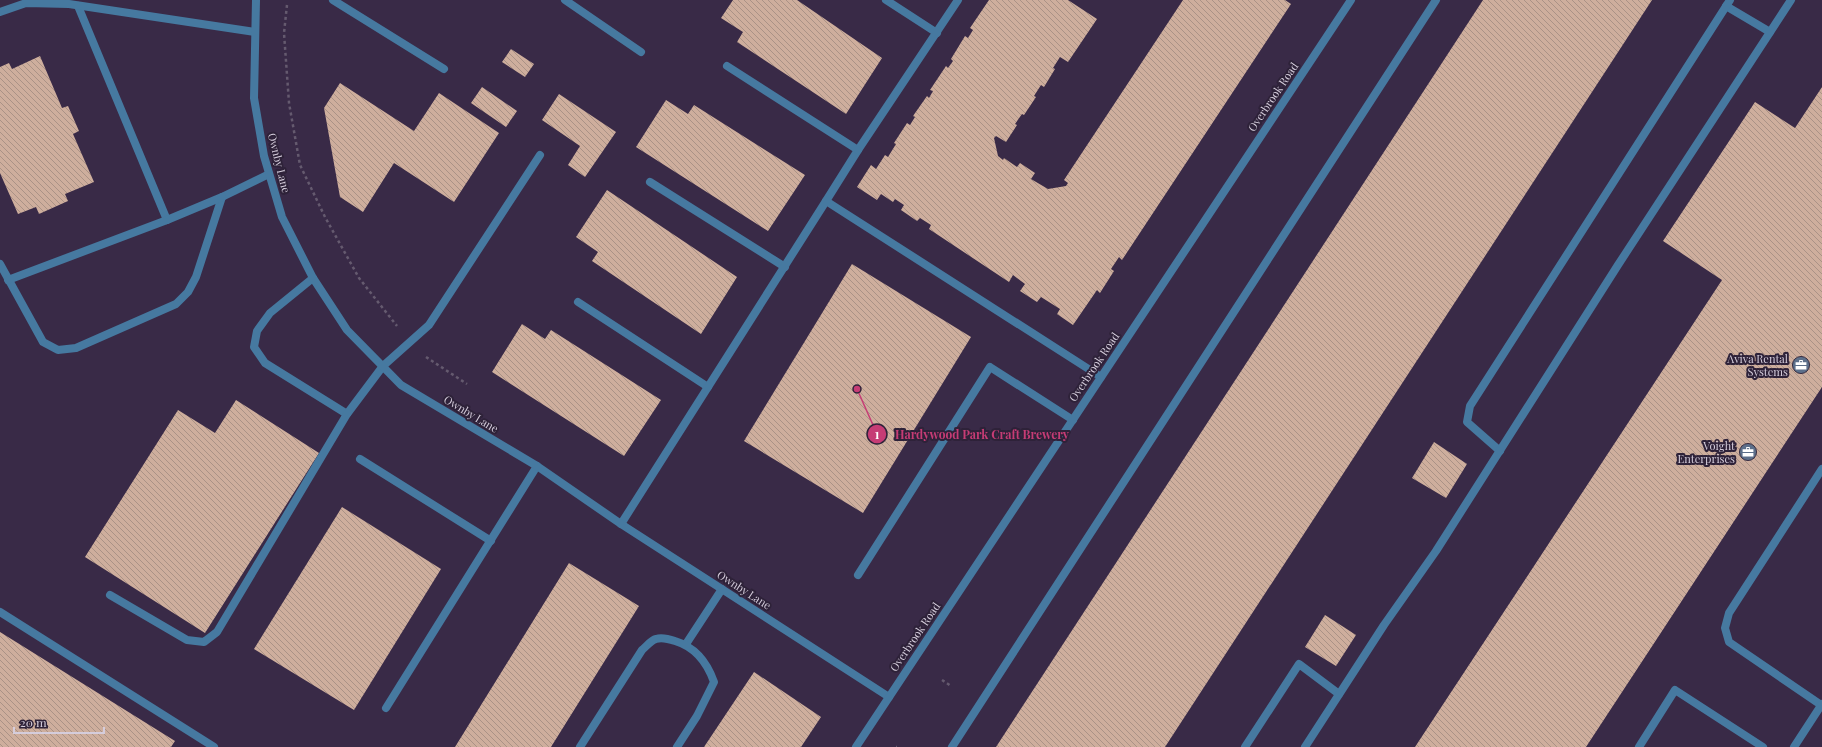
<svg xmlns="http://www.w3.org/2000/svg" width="1822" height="747" viewBox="0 0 1822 747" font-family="'Playfair Display',serif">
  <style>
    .built { fill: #392a47 }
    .building { fill: url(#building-back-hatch) }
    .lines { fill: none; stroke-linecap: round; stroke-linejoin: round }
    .path { stroke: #655a6f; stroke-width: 2.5; stroke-dasharray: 3 3; stroke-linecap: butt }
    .service { stroke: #4679a0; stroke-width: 8 }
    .minor { stroke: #4679a0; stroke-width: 8 }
    .tertiary { stroke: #4679a0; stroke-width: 8 }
    .labels { text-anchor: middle; stroke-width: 4; stroke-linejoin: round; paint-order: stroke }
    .street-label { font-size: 11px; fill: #d5cddc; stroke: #2e2239 }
    .poi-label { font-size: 11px; fill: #d5cddc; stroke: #2e2239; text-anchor: end }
    .leader { fill: none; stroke: #c63c75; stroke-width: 1.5 }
    .callout-dot { fill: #c63c75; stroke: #2e2239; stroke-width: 1.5 }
    .mark-label { font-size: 12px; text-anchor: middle; font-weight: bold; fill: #fff }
    .callout-label { font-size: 12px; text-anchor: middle; font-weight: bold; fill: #c63c75; stroke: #2e2239; stroke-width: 4; stroke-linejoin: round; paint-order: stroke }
  </style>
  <defs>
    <pattern id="building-back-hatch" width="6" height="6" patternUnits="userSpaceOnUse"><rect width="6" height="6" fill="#ceae9d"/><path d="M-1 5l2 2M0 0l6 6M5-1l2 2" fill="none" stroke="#aa9286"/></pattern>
  </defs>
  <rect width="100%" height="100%" fill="#2e2239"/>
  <rect class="built" x="0" y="0" width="1822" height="747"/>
  <g class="building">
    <polygon points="733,0 797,0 882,58 846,114 737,42 743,32 721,18"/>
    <polygon points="989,0 1068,0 1097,19 1068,62 1060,57 1053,68 1055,69 1044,87 1041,85 1034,96 1036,97 1024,115 1022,114 1015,124 1017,125 1006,142 996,136 994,138 998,156 1003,160 1004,158 1017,167 1020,163 1035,173 1031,179 1048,189 1066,186 1068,183 1064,180 1183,0 1285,0 1291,4 1122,260 1119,257 1111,269 1114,271 1100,293 1097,290 1073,325 1057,314 1060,309 1041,297 1037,302 1020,291 1025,284 1013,275 1009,282 929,229 931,225 920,218 917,221 901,210 904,205 895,199 893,202 881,194 877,200 857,187 871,165 876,169 885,155 888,157 896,144 894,143 907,123 910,125 915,117 913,116 927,96 929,98 933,91 930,90 946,66 948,68 953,61 951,59 965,36 968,38 973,30 970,28"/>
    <polygon points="1483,0 1652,0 1165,747 996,747"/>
    <polygon points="511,49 534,64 525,77 502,62"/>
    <polygon points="40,56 62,108 68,106 79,131 73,134 94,182 65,194 68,201 39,214 36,207 18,214 0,173 0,67 9,63 12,69"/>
    <polygon points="340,83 414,131 439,93 499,133 454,202 394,163 363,212 340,197 324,108"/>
    <polygon points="482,87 517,111 506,127 471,103"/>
    <polygon points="1822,87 1822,387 1586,747 1415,747 1722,280 1663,241 1755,102 1795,128"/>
    <polygon points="559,94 616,132 585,177 568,165 580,146 542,120"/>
    <polygon points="666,100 688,114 694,105 805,175 768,231 636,147"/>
    <polygon points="607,190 737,277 701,334 592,261 598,252 576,237"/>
    <polygon points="852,264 971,337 863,513 744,441"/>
    <polygon points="522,324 545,339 551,330 661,400 624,456 492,372"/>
    <polygon points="236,400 319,453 205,633 85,557 178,410 215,433"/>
    <polygon points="1434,442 1467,464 1446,498 1412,478"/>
    <polygon points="342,507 441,569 354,710 254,649"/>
    <polygon points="569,563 639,606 604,662 551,747 455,747"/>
    <polygon points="1325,615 1356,635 1336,666 1305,647"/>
    <polygon points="0,632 175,741 171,747 0,747"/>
    <polygon points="754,672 821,717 801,747 704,747"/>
  </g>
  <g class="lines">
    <g class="path">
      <polyline points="287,5 284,33 289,103 300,165 325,217 359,278 397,326"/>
      <polyline points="426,357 467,384"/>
      <polyline points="942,680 951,686"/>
      <polyline points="896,747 897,747"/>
    </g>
    <g class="service">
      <polyline points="333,0 444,69"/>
      <polyline points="565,0 641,52"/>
      <polyline points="886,0 937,33"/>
      <polyline points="78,6 167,220"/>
      <polyline points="1726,6 1770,32"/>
      <polyline points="0,12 26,3 69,4 255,32"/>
      <polyline points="727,66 858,150 826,201"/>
      <polyline points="858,150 958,0"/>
      <polyline points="650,182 785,267"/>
      <polyline points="0,264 43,342 58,350 76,348 176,304 188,292 196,277 222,197 269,174"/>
      <polyline points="313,278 270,313 257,331 254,347 265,363 347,414"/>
      <polyline points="8,280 167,220 222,197"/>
      <polyline points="578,302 708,387"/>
      <polyline points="1500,451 1467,422 1470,406 1730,0"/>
      <polyline points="360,459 491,541"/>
      <polyline points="621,524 826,201 1101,377"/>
      <polyline points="858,575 990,367 1073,420"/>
      <polyline points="110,595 187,640 204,642 217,632 347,414 383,366 429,325 540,155"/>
      <polyline points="0,612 214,747"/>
      <polyline points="686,644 722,589"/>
      <polyline points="1821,705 1729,642 1725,628 1729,613 1822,469"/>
      <polyline points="386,708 537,466"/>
      <path d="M580 747 642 650C646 647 651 640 656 639 662 637 669 639 675 641 695 647 707 662 714 682L697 716 677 747"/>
      <polyline points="952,747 1436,0"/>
      <polyline points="1245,747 1299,664 1339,694"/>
      <polyline points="1305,747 1384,625 1436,551 1618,265 1791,0"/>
      <polyline points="1639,747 1675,690 1763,747"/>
    </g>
    <g class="minor">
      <polyline points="256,0 254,98 264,156 282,217 313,278 347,330 401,385 537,466 621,524 889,697"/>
      <polyline points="1794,747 1822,704"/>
    </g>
    <polyline class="tertiary" points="856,747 1351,0"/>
  </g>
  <defs>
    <g id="office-disc" transform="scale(0.9)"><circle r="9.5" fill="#5c6f8a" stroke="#2e2239"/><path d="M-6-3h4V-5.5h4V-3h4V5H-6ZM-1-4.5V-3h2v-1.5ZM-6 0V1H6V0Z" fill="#fff"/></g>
  </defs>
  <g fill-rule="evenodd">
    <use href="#office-disc" x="1801" y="365"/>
    <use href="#office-disc" x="1748" y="452"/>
  </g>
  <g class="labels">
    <g class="street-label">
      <text transform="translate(1273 97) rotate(-56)" y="4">Overbrook Road</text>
      <text transform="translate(279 163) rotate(76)" y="4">Ownby Lane</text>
      <text transform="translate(1094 367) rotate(-56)" y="4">Overbrook Road</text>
      <text transform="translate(471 414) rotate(31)" y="4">Ownby Lane</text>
      <text transform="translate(744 590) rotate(33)" y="4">Ownby Lane</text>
      <text transform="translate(915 637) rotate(-56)" y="4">Overbrook Road</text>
    </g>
    <g class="poi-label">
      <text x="1788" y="363">Aviva Rental<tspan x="1788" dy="13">Systems</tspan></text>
      <text x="1735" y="450">Voight<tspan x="1735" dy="13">Enterprises</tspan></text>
    </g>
  </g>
  <path class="leader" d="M857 389L877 434"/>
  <g class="callout-dot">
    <circle cx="857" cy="389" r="4"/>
    <circle cx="877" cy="434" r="10"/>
  </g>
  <g class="mark-label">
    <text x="877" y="439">1</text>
  </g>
  <g class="callout-label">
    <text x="982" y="439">Hardywood Park Craft Brewery</text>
  </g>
  <path d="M14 727v6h90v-6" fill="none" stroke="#d5cddc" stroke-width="2"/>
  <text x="20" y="727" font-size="12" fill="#d5cddc" stroke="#2e2239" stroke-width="3" paint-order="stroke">20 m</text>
</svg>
